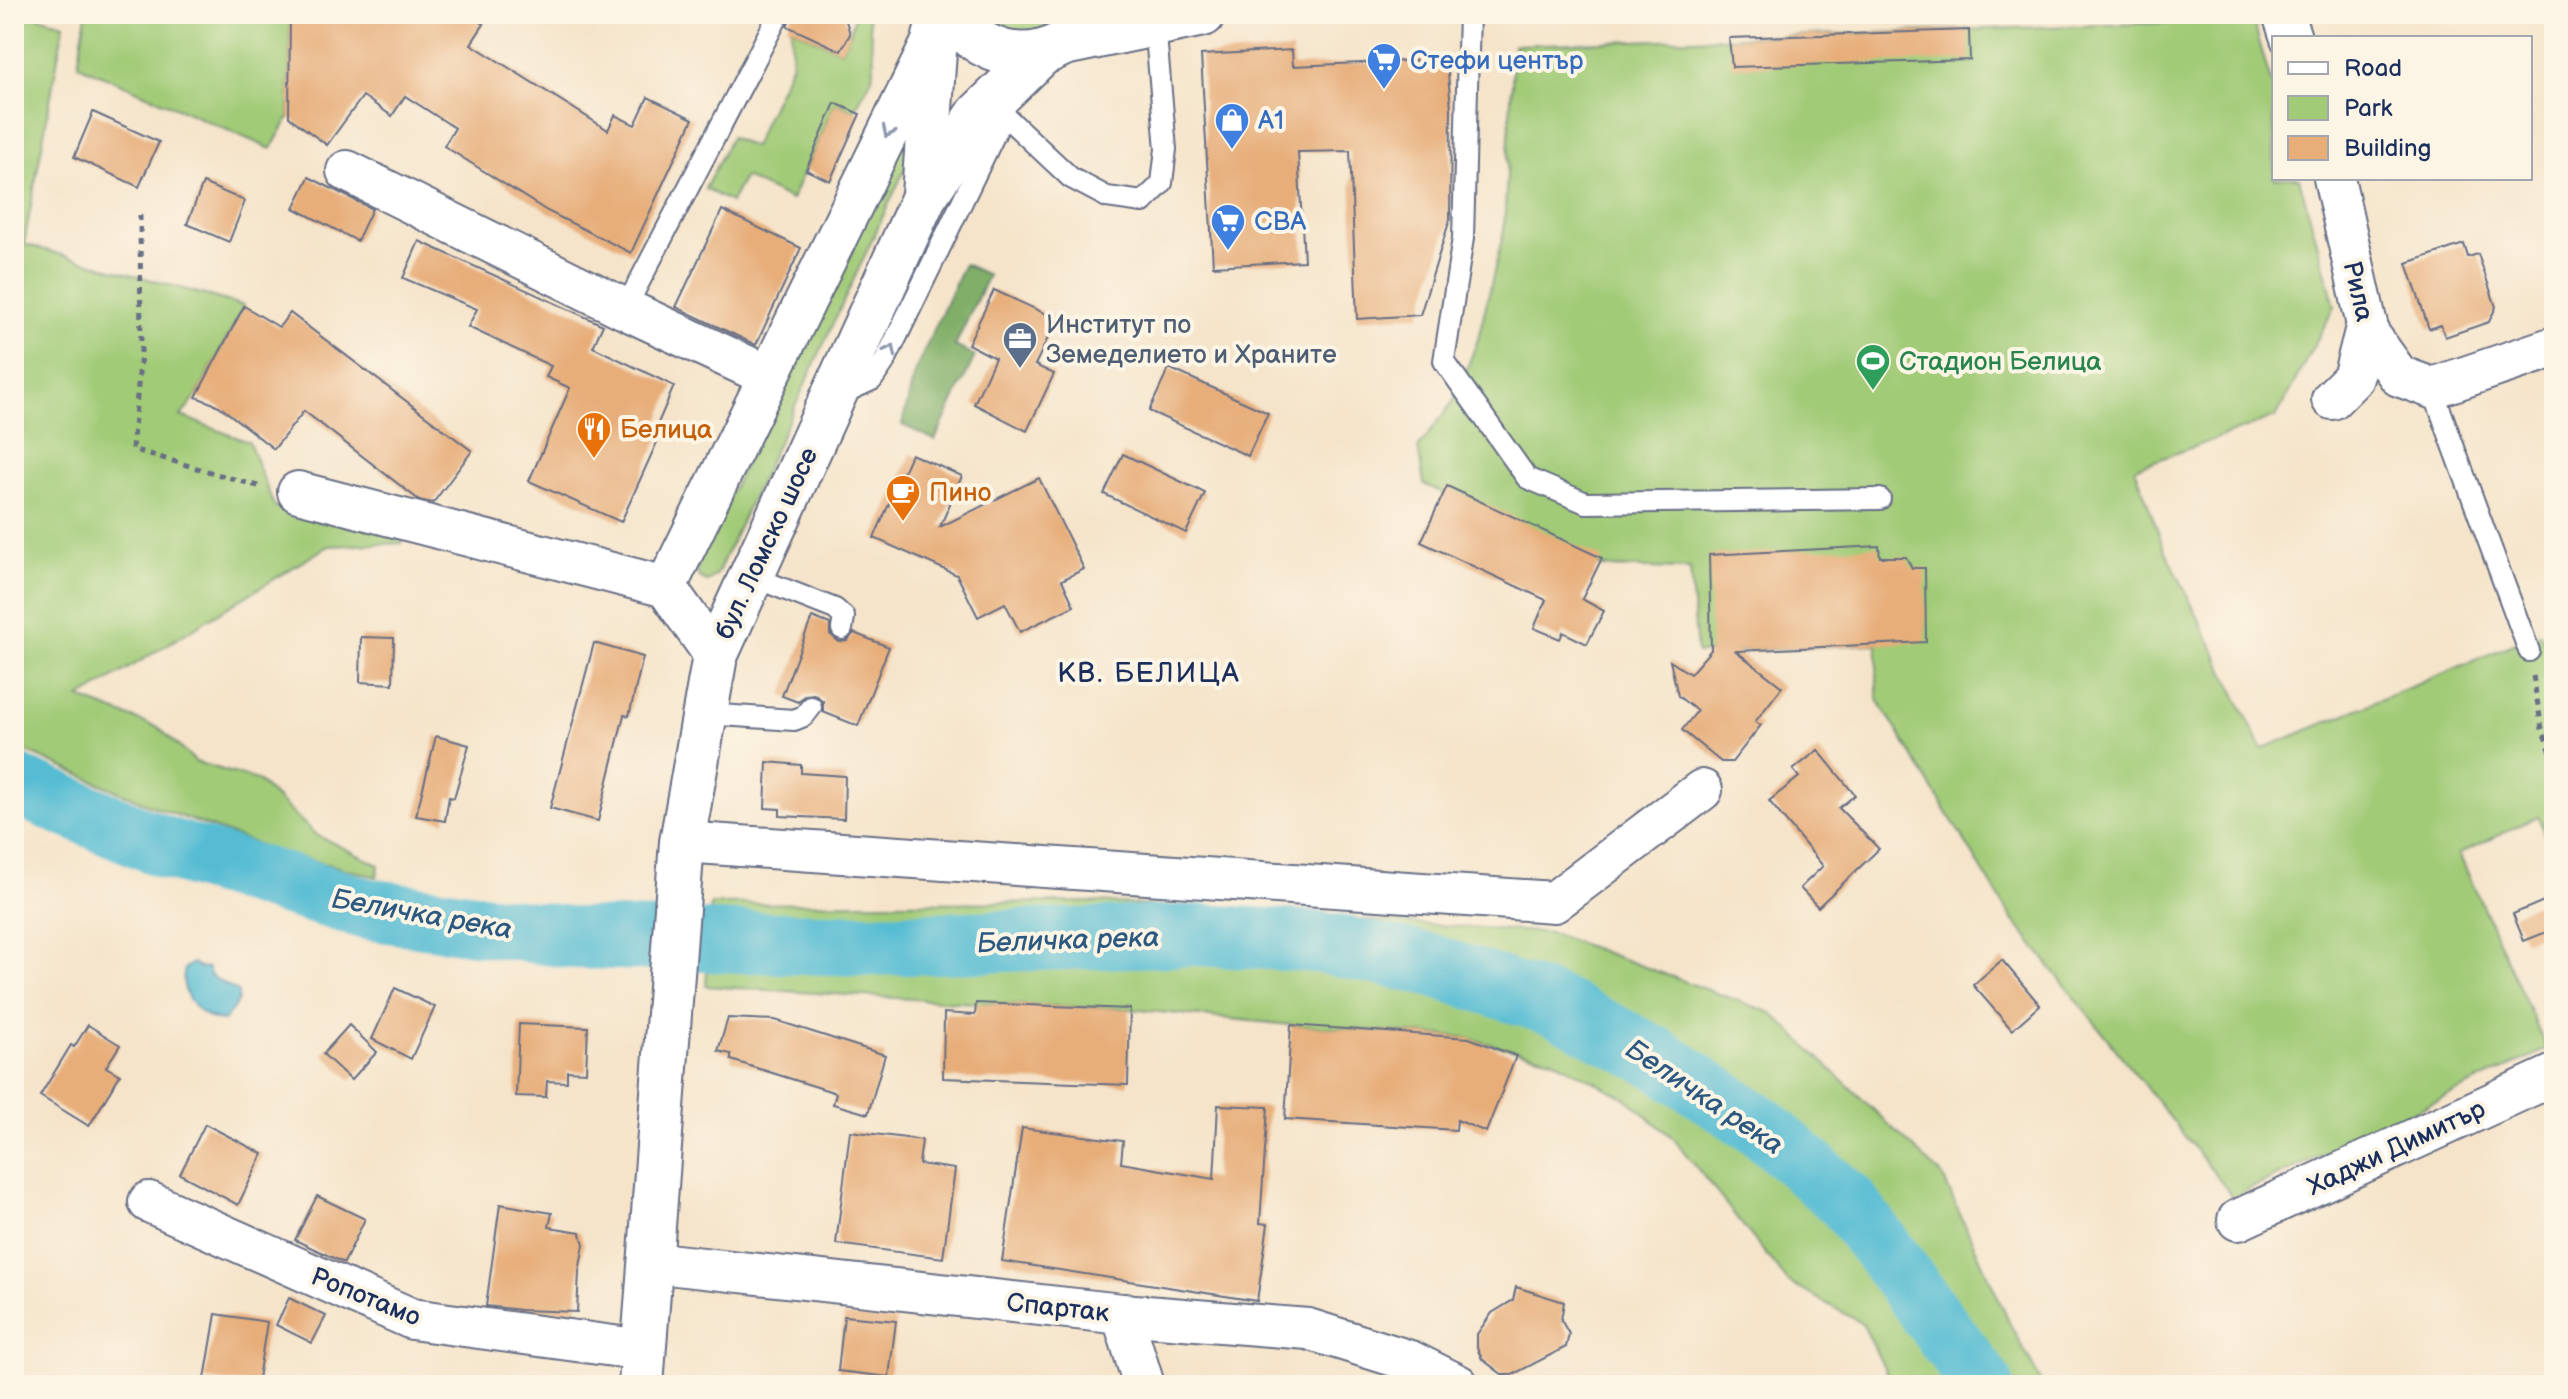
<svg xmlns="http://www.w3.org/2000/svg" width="2568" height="1399" viewBox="0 0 2568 1399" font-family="'Balsamiq Sans',sans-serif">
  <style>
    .green { fill: #a1cb77; stroke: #5e7d6a; stroke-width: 2 }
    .forest { fill: #80af68; stroke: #4e6f63; stroke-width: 2 }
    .water { fill: #55bcd3; stroke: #387698; stroke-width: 2 }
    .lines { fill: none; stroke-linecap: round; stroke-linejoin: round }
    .river { stroke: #55bcd3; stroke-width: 62 }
    .building { fill: #e7ae7a }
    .service-casing { stroke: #676e84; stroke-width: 24 }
    .minor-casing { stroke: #676e84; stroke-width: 44 }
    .tertiary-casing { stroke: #676e84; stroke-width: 48 }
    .secondary-casing { stroke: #676e84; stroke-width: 48 }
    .path { stroke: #676e84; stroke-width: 5; stroke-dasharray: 6 6; stroke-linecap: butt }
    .service { stroke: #fff; stroke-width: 20 }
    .minor { stroke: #fff; stroke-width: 40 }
    .tertiary { stroke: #fff; stroke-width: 44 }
    .secondary { stroke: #fff; stroke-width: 44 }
    .oneway { stroke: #8d97ae }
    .labels { text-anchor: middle; stroke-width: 8; stroke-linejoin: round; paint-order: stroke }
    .shop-label { font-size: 26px; fill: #366cbe; stroke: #fcf5e5; text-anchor: start }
    .street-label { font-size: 26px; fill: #1b2f5e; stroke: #fcf5e5 }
    .service-label { font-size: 26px; fill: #4e5e75; stroke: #fcf5e5; text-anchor: start }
    .leisure-label { font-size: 26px; fill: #27864d; stroke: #fcf5e5; text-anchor: start }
    .food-label { font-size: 26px; fill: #c56008; stroke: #fcf5e5; text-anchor: start }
    .neighbourhood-label { font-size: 28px; letter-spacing: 2px; fill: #1b2f5e; stroke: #fcf5e5 }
    .water-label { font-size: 28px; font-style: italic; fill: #2c5981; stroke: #fcf5e5 }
  </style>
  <rect width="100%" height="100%" fill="#fcf5e5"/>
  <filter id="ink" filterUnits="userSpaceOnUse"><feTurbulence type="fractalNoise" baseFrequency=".0125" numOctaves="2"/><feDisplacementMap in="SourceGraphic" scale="16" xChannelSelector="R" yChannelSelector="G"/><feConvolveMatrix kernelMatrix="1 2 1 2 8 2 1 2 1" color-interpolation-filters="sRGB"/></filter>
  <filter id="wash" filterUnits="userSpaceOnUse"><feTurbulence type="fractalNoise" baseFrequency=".006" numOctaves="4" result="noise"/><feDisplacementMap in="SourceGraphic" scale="32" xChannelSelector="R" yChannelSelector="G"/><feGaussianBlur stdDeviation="1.8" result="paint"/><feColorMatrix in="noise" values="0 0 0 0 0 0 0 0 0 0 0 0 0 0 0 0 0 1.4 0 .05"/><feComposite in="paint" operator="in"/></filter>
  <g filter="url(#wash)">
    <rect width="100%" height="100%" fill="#f5e4ca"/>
    <g class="green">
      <polygon points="14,14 29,14 64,24 24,244 244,306 196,397 181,416 249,442 274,506 404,530 402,543 328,546 80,698 159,728 196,762 257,780 316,835 379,865 377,877 279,852 147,804 14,746"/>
      <polygon points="86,14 290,14 289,117 271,149 78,65"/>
      <polygon points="855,14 868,14 874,60 872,78 854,111 835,103 791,200 744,177 731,202 705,189 731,137 753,147 792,63 791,28 841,51 850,34"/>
      <path d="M979 14H1068C1036 40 1011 39 979 14Z"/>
      <polygon points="2253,20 2274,93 2274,178 2299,178 2335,306 2276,417 2135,468 2162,543 2262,749 2540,633 2554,667 2554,857 2538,816 2459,854 2547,1049 2233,1197 2011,917 1877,698 1877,644 1697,653 1690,569 1602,567 1424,484 1418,448 1454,400 1461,384 1478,339 1504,230 1514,45"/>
      <polygon points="912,123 910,158 717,574 707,582 698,576 697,562"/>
      <polygon points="1098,902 1551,933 1772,1013 1942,1175 2010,1324 2043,1385 1892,1385 1863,1324 1788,1282 1673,1138 1627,1099 1552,1059 1462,1037 1291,1025 1130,1009 976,1003 706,986 711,904"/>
    </g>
    <polygon class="forest" points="964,264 988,275 955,346 975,356 935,440 902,425 915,371"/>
    <path class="water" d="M193 963 200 968H208L211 976 238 992V1001L224 1021C197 1019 178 993 185 968Z"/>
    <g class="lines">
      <polyline class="river" points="14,784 166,848 367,909 575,938 872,945 1200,935 1318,942 1431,965 1556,1006 1657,1058 1762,1127 1848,1203 1983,1385"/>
    </g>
    <g id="blocks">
      <g class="building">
        <polygon points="290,14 469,14 484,24 471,44 608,130 615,115 635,125 648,97 693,119 631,253 547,211 444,146 455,128 405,96 392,116 363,96 327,145 289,117"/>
        <polygon points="792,14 844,14 850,34 841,51 787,26"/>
        <polygon points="1969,30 1970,60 1732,67 1729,38"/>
        <polygon points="1292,50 1293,66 1430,60 1448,73 1451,109 1450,219 1420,315 1357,319 1350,151 1298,152 1304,261 1213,266 1201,55"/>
        <polygon points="835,103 860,114 830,181 806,170"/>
        <polygon points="93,112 159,142 139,187 74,157"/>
        <polygon points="309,177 372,209 357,241 294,208"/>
        <polygon points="203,183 245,201 229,242 187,224"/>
        <polygon points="722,210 801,248 756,345 676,307"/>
        <polygon points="419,241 603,325 593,347 674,386 652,437 658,440 621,522 529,481 570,388 546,377 551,366 468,327 477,309 403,278"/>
        <polygon points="2464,244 2468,257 2478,254 2496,307 2489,322 2445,337 2441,325 2429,329 2407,263"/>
        <polygon points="994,290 1057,319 1035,365 1054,374 1027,431 974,404 995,358 968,344"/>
        <polygon points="244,306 279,327 290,313 472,451 433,503 419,500 304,411 274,449 219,406 196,397"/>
        <polygon points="1169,368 1268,413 1248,456 1149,411"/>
        <polygon points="911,454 962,476 940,527 1039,478 1084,569 1062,580 1074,606 1020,632 1005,603 978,617 957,575 874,538"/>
        <polygon points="1123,454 1205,493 1186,533 1104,494"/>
        <polygon points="1447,486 1602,558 1582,599 1604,611 1587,644 1563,632 1560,639 1534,628 1546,600 1421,542"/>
        <polygon points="1879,546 1880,557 1906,557 1912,568 1925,568 1926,642 1736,651 1782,687 1755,722 1761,725 1732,762 1721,762 1682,730 1697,711 1678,696 1670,661 1690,674 1711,650 1709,555"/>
        <polygon points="812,617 830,624 830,634 839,642 847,641 854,633 889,647 858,726 823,712 823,701 814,694 805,695 798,702 782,696"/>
        <polygon points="361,637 394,638 393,684 360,682"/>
        <polygon points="594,643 643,657 629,716 624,715 598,821 550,808"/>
        <polygon points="436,736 469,745 454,798 449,797 445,821 416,816"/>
        <polygon points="1818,750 1855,795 1839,808 1879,849 1818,907 1800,888 1823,866 1769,801 1799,777 1793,770"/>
        <polygon points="767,762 801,765 801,773 845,776 844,819 780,816 780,809 765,808"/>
        <polygon points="2546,900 2554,920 2554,929 2524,941 2513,914"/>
        <polygon points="2002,960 2040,1005 2012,1030 1973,985"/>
        <polygon points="395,988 435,1007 411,1059 372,1039"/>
        <polygon points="976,1003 1130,1009 1128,1085 943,1078 944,1013 975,1015"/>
        <polygon points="728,1018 775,1020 885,1055 868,1114 833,1104 836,1093 731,1060 731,1054 718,1051"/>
        <polygon points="519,1024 588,1027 586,1072 567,1071 567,1082 547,1081 546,1097 516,1096"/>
        <polygon points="88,1025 120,1045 106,1067 120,1075 89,1126 40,1096 71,1045 74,1047"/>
        <polygon points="349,1025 377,1052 351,1080 323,1054"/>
        <polygon points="1291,1025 1469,1038 1516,1056 1486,1132 1457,1120 1456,1130 1285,1119"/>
        <polygon points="1218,1105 1268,1107 1260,1223 1268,1224 1257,1301 1002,1261 1022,1128 1123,1141 1121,1163 1214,1179"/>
        <polygon points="205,1124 263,1154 238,1205 180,1174"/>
        <polygon points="850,1131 922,1140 919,1164 955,1169 943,1258 836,1244"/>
        <polygon points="317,1196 365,1219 344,1263 295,1240"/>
        <polygon points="500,1204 552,1213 549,1227 580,1232 584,1244 579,1272 577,1312 521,1310 486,1306"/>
        <polygon points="1516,1287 1564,1302 1561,1320 1569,1334 1566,1347 1512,1375 1503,1375 1482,1359 1477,1348 1477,1334 1492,1313 1513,1300"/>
        <polygon points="289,1298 326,1316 312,1343 276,1325"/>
        <polygon points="216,1314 267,1322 257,1385 205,1379"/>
        <polygon points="844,1316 896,1321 889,1377 838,1371"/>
      </g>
    </g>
  </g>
  <g filter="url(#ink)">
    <use href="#blocks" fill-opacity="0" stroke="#676e84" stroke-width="2"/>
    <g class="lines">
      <g class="service-casing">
        <g id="service">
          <polyline points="1469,14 1463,238 1444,361 1527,478 1586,503 1880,499"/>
          <polyline points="1004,115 1071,178 1107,197 1143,202 1162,183 1166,149 1155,24"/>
          <polyline points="625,309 779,14"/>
          <polyline points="2432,388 2529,651"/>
          <polyline points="841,394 872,380 885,361 1004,115 1005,102"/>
          <polyline points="751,576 835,609 844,617 842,629"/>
          <polyline points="705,714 794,720 804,716 811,707"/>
        </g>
      </g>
      <g class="minor-casing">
        <g id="minor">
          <polyline points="2283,14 2291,38"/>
          <polyline points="347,171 625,309 768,376"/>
          <polyline points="2334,178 2369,334 2399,376 2432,388 2554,347"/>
          <polyline points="2332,399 2353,378 2367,324"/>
          <polyline points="298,492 666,587 715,656"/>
          <polyline points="666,587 933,40"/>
          <polyline points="682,842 1554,902 1702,790"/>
          <polyline points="149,1202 412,1319 643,1350"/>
          <polyline points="2238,1220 2554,1075"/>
          <polyline points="649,1262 1122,1314 1308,1329 1410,1361 1458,1385"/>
          <polyline points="1122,1314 1144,1385"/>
        </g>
      </g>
      <g class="tertiary-casing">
        <polyline id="tertiary" points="1064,43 1203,14"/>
      </g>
      <g class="secondary-casing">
        <g id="secondary">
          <path d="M951 14C987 66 1056 70 1092 14"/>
          <polyline points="924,195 935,37 942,14"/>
          <polyline points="641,1385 682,842 715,656 924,197 979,114 1042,53"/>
        </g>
      </g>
      <g class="path">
        <polyline points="140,215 141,353 132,449 261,487"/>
        <polyline points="2533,676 2542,729 2554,760"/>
      </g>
      <use href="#service" class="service"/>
      <use href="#minor" class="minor"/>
      <use href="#tertiary" class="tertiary"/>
      <use href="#secondary" class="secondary"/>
    </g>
    <defs><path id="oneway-chevron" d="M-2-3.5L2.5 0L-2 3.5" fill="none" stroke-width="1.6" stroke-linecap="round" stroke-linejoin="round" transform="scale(2)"/></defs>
    <g class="oneway">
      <use href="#oneway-chevron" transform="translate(888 132) rotate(116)"/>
      <use href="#oneway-chevron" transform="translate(891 350) rotate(-64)"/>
    </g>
  </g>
  <defs>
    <g id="supermarket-pin" transform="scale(1.8)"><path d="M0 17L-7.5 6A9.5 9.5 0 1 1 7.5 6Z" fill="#3f7fe0" stroke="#fcf5e5"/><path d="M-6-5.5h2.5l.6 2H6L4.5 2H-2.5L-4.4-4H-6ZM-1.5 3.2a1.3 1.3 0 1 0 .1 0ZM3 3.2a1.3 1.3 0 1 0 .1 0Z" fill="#fff"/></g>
    <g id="shop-pin" transform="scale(1.8)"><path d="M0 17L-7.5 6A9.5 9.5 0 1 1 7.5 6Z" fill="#3f7fe0" stroke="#fcf5e5"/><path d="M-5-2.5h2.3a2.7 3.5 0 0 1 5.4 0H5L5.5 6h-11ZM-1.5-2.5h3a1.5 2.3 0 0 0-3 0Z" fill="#fff"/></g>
    <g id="office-pin" transform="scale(1.8)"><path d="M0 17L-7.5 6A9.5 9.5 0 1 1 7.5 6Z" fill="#5c6f8a" stroke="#fcf5e5"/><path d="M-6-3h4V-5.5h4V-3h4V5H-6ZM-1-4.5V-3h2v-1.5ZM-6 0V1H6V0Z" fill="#fff"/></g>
    <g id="stadium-pin" transform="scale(1.8)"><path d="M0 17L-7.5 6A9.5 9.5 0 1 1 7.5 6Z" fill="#2e9e5b" stroke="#fcf5e5"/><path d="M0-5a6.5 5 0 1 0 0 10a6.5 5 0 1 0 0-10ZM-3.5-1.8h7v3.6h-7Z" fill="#fff"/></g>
    <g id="restaurant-pin" transform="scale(1.8)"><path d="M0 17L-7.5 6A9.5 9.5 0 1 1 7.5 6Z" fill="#e8710a" stroke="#fcf5e5"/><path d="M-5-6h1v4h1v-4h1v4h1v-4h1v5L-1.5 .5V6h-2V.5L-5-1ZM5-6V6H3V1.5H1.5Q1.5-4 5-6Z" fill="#fff"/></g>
    <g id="cafe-pin" transform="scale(1.8)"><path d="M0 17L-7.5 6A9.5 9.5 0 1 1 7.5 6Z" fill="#e8710a" stroke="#fcf5e5"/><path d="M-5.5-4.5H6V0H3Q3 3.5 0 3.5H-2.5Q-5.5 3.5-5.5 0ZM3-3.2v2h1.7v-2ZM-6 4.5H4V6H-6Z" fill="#fff"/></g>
  </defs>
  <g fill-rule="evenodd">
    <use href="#supermarket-pin" x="1384" y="60"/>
    <use href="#shop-pin" x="1232" y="120"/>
    <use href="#supermarket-pin" x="1228" y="221"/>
    <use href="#office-pin" x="1020" y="339"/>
    <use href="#stadium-pin" x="1873" y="361"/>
    <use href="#restaurant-pin" x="594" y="429"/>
    <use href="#cafe-pin" x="903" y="492"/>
  </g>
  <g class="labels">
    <g class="shop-label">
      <text x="1410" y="69">Стефи център</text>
      <text x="1258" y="129">A1</text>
      <text x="1254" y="230">CBA</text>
    </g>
    <g class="street-label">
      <text transform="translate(2359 291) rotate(77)" y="9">Рила</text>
      <text transform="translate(766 543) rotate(-65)" y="9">бул. Ломско шосе</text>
      <text transform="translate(2396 1147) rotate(-25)" y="9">Хаджи Димитър</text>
      <text transform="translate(366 1296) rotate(22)" y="9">Ропотамо</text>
      <text transform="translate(1058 1307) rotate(6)" y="9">Спартак</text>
    </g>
    <g class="service-label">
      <text x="1046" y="333">Институт по<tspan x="1046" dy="30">Земеделието и Храните</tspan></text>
    </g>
    <g class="leisure-label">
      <text x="1899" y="370">Стадион Белица</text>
    </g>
    <g class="food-label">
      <text x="620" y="438">Белица</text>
      <text x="929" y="501">Пино</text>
    </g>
    <g class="neighbourhood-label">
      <text x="1149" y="682">КВ. БЕЛИЦА</text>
    </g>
    <g class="water-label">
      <text transform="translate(422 913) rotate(10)" y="10">Беличка река</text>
      <text transform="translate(1068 939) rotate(-2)" y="10">Беличка река</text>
      <text transform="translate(1705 1096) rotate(34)" y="10">Беличка река</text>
    </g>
  </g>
  <rect width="2568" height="1399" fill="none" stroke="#fcf5e5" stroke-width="48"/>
  <rect x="2272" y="36" width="260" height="144" fill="#fcf5e5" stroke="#a2a6af" stroke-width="2"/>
  <rect x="2288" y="62" width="40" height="12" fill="#ffffff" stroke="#a2a6af" stroke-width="2"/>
  <text x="2344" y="76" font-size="24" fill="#1b2f5e">Road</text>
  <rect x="2288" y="96" width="40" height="24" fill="#a1cb77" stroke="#a2a6af" stroke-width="2"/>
  <text x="2344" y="116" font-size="24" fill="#1b2f5e">Park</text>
  <rect x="2288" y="136" width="40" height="24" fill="#e7ae7a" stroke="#a2a6af" stroke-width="2"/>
  <text x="2344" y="156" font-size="24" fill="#1b2f5e">Building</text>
</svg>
